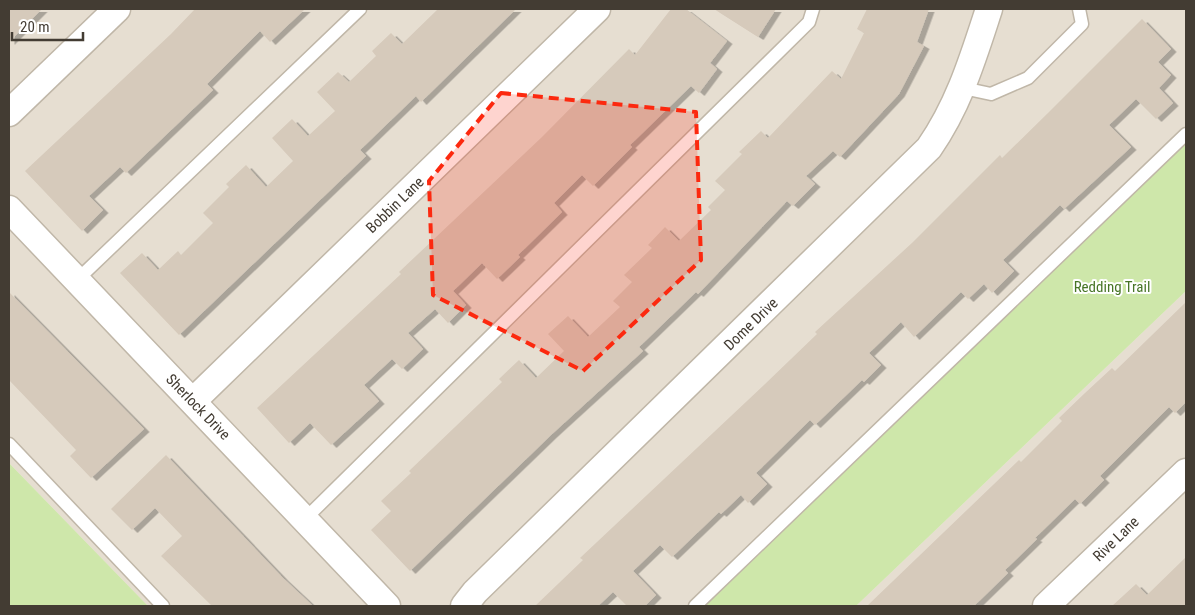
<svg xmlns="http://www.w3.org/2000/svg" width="1195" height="615" viewBox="0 0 1195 615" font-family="'Roboto Condensed',sans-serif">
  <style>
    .residential { fill: #e6ded1 }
    .green { fill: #cee7aa }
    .building { fill: #d6cabb; filter: url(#shadow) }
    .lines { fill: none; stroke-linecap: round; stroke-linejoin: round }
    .lane-casing { stroke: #c0b7a8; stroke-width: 15 }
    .street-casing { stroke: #c0b7a8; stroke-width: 29 }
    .lane { stroke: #fff; stroke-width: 12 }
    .street { stroke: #fff; stroke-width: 26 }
    .marked { fill: #fc290f; fill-opacity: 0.2; stroke: #fc290f; stroke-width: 4; stroke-dasharray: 10 6; stroke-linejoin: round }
    .labels { text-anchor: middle; stroke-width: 4; stroke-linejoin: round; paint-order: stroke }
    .street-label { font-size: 15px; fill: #433c33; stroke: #fff }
    .park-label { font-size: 15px; fill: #477527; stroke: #fff }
  </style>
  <defs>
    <filter id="shadow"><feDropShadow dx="5.5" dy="3" stdDeviation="0" flood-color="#0004"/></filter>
  </defs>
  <rect width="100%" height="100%" fill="#f2ece3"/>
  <g class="residential">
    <polygon points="9,9 1186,9 1186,140 702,606 148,606 9,463"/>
    <polygon points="1186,291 1186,606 856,606"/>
  </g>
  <g class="green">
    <polygon points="1186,140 1186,291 856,606 702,606"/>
    <polygon points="9,463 148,606 9,606"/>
  </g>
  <g class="building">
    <polygon points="9,9 42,9 9,42"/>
    <polygon points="195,9 305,9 270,42 260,31 207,84 213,90 126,173 120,167 89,196 103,210 82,231 25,171 171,34"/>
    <polygon points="438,9 516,9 421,102 416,96 360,150 366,156 179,335 120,273 142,253 158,270 178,251 181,255 213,223 203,213 229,187 226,184 246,165 266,187 293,161 272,138 292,119 308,136 335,111 317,92 338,72 349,82 376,56 372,51 391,33 402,44"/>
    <polygon points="671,9 686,9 727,41 710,63 717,69 699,93 691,86 630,145 632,147 593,186 582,175 554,203 562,212 518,255 520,257 497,279 482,263 453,291 466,305 448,323 435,309 408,333 423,349 402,369 392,359 364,385 379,401 331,445 310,423 289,443 257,408 401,274 399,272 542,137 629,49 635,55"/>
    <polygon points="714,9 776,9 758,37"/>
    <polygon points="867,9 929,9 917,42 924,46 899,94 840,157 833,151 806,176 815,184 793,206 787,201 698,294 696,292 639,347 643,351 552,434 410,571 371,530 391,511 381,501 411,473 409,471 502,382 499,379 519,360 536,378 564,351 548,334 568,316 588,337 620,307 613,301 632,282 624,275 652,248 648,245 665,227 679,241 711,210 708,207 725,190 715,181 742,154 739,152 761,131 768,138 832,71 841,79 864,33 857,29"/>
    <polygon points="1142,19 1171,49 1158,62 1171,75 1159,88 1173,103 1156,119 1136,99 1109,125 1131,147 1064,209 1060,205 1003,260 1014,271 992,293 984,284 968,299 961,292 914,337 901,322 869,353 881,365 864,382 862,380 815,425 810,420 756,473 767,484 748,503 741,495 721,514 719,512 672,557 660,545 633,571 656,595 645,606 627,606 613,592 598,606 535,606 583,560 580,558 765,384 817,334 815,332 913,242 1000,155 1002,158 1049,112"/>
    <polygon points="9,292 144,429 91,478 70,456 76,450 9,380"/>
    <polygon points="1186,302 1186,402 1175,413 1169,407 1100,476 1104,480 1080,504 1075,499 1035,538 1037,539 1005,570 1008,573 974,606 867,606 1019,460 1021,462 1062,421 1059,418 1085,393 1112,368 1115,371"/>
    <polygon points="166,455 283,578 313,606 212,606 161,556 182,536 155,508 132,530 111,509"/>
    <polygon points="1186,557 1186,606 1112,606 1136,584 1147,595"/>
  </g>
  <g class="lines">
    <g class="lane-casing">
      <g id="lane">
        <polyline points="963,88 991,94 1028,78 1082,24 1079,9"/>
        <polyline points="76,281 360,9"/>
        <polyline points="9,444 163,606"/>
        <polyline points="305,519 809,22 813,9"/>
        <polyline points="695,606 1186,134"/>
      </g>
    </g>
    <g class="street-casing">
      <g id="street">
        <polyline points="9,113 117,9"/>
        <polyline points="9,209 387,606"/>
        <polyline points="193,401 597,9"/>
        <path d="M464 606 475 592 929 148C959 105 973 58 989 9"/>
        <polyline points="1046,606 1186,472"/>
      </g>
    </g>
    <use href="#lane" class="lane"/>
    <use href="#street" class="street"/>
  </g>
  <path class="marked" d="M501 93 696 112 701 260 583 371 433 295 429 181Z"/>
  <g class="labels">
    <g class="street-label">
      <text transform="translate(395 205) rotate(-44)" y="5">Bobbin Lane</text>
      <text transform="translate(751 324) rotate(-44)" y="5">Dome Drive</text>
      <text transform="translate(198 407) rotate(46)" y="5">Sherlock Drive</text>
      <text transform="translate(1116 539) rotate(-44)" y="5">Rive Lane</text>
    </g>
    <g class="park-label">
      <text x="1112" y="292">Redding Trail</text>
    </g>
  </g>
  <rect width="1195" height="615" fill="none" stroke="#433c33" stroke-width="20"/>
  <path d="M12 32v8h71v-8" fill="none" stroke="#433c33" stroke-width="2.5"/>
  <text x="20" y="32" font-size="15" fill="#433c33" stroke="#ffffff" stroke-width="4" paint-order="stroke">20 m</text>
</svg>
